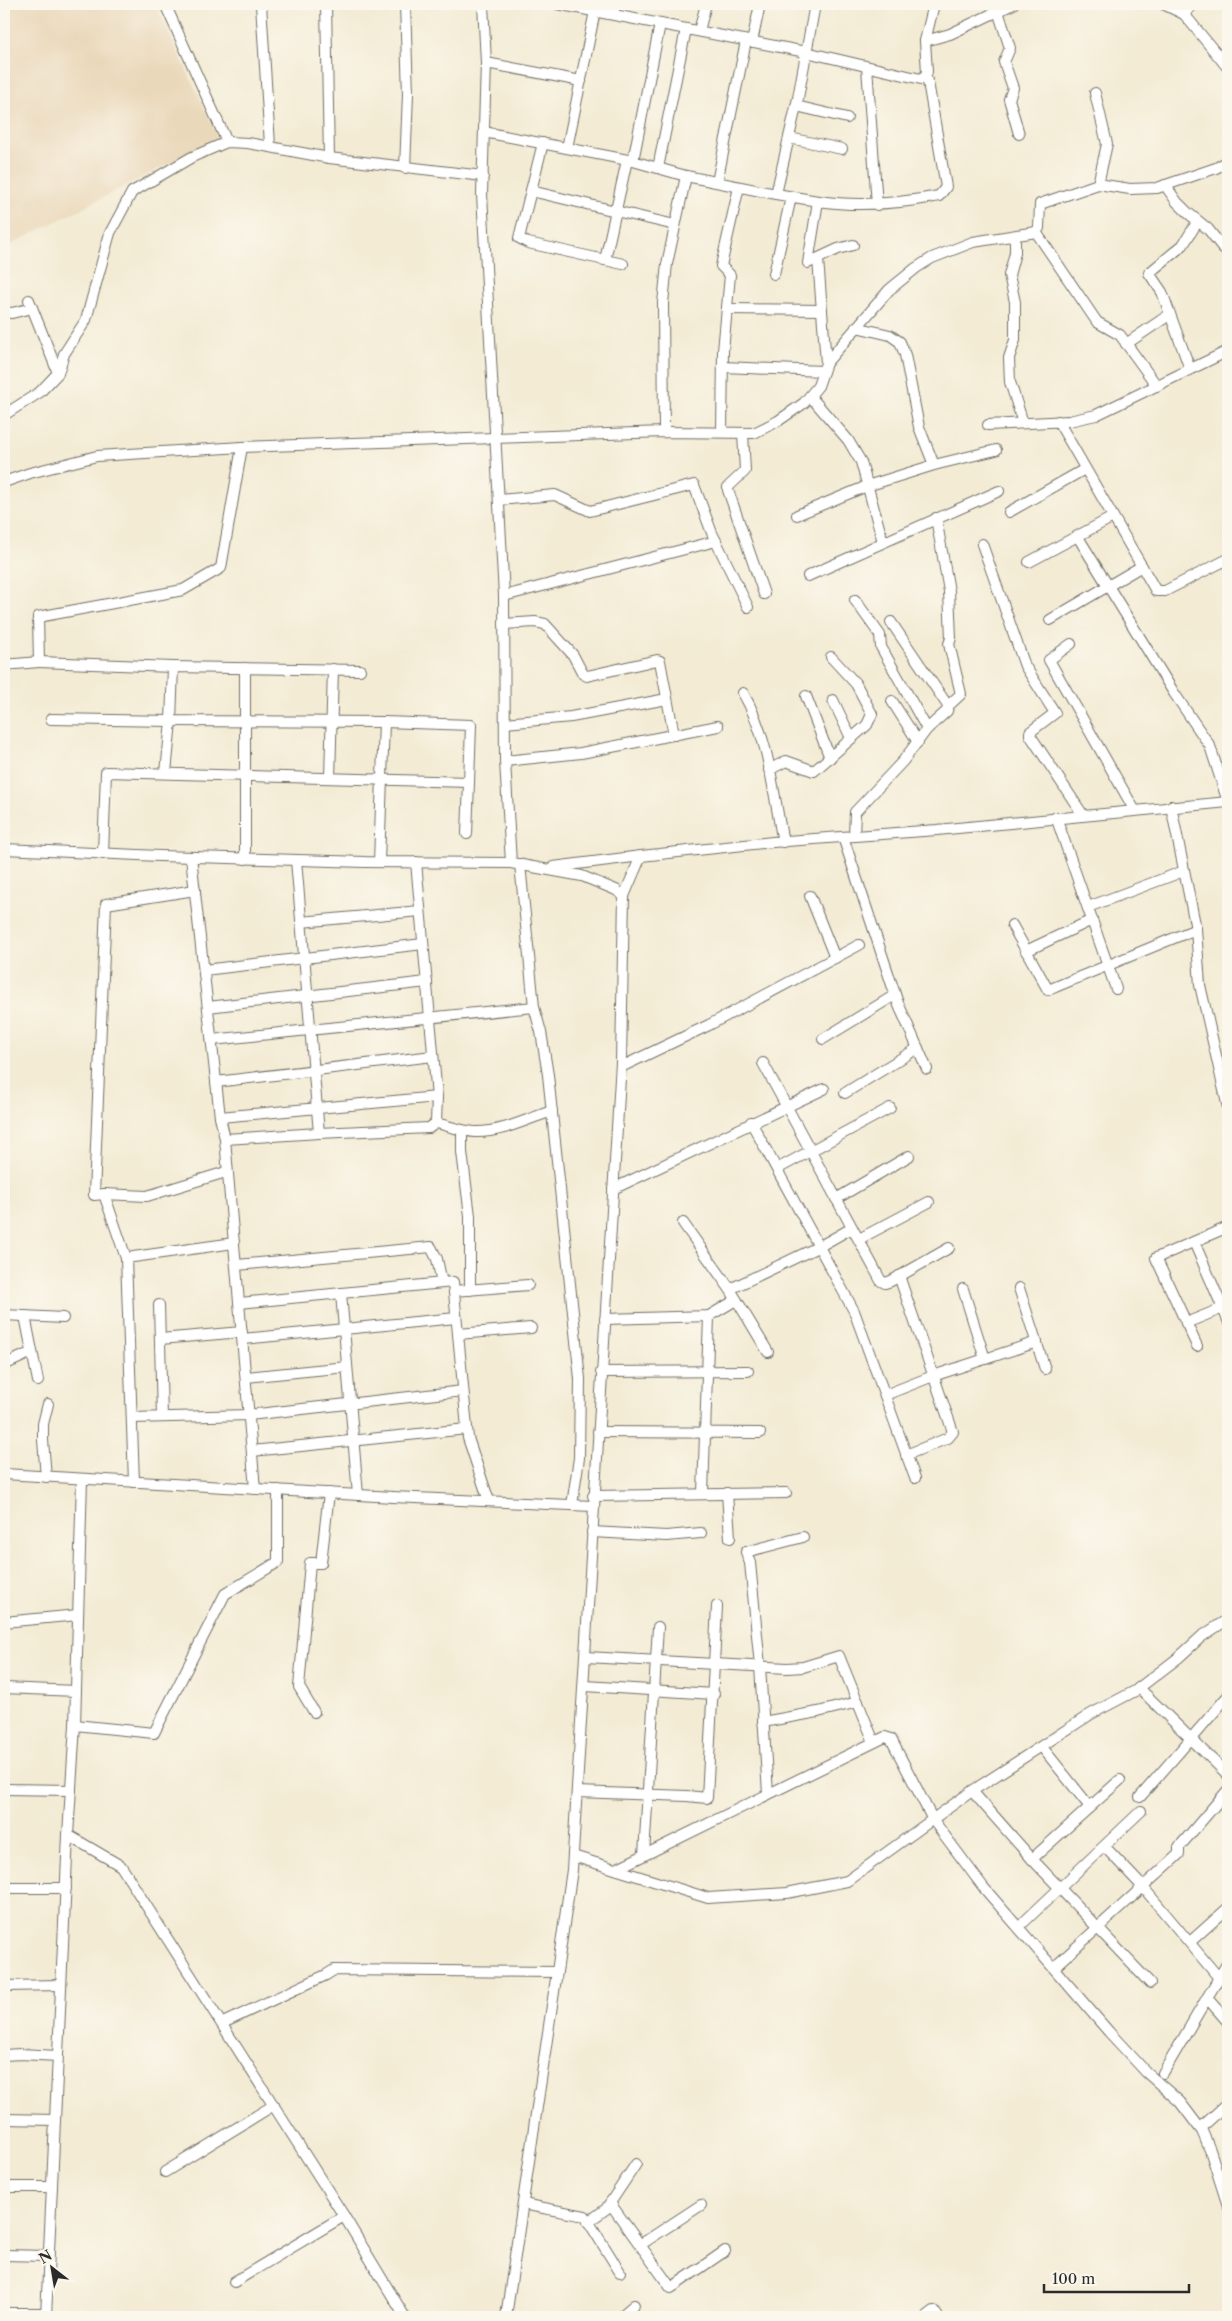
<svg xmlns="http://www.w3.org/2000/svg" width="1232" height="2321" viewBox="0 0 1232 2321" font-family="'Libre Caslon Text',serif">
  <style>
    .built { fill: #ead8ba }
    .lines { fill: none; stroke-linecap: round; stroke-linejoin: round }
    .minor-casing { stroke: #716e66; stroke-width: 12 }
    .minor { stroke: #fff; stroke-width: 10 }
  </style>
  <rect width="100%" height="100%" fill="#fbf7ec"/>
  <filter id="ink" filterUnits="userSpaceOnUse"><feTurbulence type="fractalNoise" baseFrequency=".02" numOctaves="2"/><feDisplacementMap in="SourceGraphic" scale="10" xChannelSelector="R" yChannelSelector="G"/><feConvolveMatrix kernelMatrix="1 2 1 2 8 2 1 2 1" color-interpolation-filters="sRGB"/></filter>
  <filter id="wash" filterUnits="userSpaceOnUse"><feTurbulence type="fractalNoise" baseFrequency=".0096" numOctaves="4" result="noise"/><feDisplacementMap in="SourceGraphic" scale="20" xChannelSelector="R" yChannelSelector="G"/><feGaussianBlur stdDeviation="1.12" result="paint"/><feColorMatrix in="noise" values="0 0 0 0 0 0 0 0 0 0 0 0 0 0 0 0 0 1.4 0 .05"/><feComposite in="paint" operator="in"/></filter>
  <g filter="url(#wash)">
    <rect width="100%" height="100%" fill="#f3ebd4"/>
    <polygon class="built" points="4,4 155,4 219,138 4,248"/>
  </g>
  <g filter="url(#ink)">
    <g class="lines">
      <g class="minor-casing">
        <g id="minor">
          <polyline points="165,4 227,142"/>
          <polyline points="261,4 270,145"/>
          <polyline points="326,4 329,158"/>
          <polyline points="483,4 486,63 482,194 504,596 505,761 511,863"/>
          <polyline points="557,4 806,52 921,79 925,76 927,72 925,41"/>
          <polyline points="934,4 925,41 950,34 1013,4"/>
          <polyline points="1163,4 1184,14 1228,68"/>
          <polyline points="998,11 1010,48 1004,62 1013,88 1009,99 1019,134"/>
          <polyline points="613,14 615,4"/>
          <polyline points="1184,14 1193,4"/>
          <polyline points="699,31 706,4"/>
          <polyline points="752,42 760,4"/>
          <polyline points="486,63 581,81"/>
          <polyline points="867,67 877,205"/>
          <polyline points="1095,93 1107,144 1098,184"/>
          <polyline points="796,106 847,118"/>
          <polyline points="484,132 633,161 686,176 776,194 818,201 808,263 838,249 853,245"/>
          <polyline points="789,138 842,149"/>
          <polyline points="543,143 519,238 528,243 623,264"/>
          <polyline points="567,148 595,11"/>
          <polyline points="633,161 660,24"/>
          <polyline points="405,168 408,94 405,4"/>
          <polyline points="658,168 686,29"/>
          <polyline points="717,182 746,41"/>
          <polyline points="1165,185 1177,202 1188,213 1208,229 1223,248"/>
          <polyline points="531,191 675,225"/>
          <polyline points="776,194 798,98 815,4"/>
          <path d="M818 201C859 207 898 204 939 196L946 187 928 82 925 76"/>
          <polyline points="1036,232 1097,322 1120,335 1157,386"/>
          <polyline points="1015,237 1015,253 1009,275 1015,302 1015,340 1009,358 1010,382 1023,423"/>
          <polyline points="818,259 826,363"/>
          <polyline points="605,260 627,160"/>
          <polyline points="774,274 791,197"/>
          <polyline points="29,300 58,373"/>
          <polyline points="727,309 822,310"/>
          <polyline points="4,312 12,313 32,308"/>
          <polyline points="856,327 890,335 900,342 905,355 919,427 934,465"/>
          <polyline points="1126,344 1169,315"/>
          <polyline points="723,367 823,371"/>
          <polyline points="1190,369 1162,292 1149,273 1183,245 1198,221"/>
          <polyline points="810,396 848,440 861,462 883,542"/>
          <polyline points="4,415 40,392 58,373 64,354 86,320 110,233 132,192 192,157 227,142 248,143 329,158 483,176"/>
          <polyline points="1058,421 1156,591 1165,591 1228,559"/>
          <polyline points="988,425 1069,421 1096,415 1228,351"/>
          <polyline points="664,432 663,303 667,264 686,176"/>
          <polyline points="722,432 723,351 730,275 721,266 739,187"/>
          <polyline points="743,433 745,471 728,487 728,490 764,594"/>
          <polyline points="4,482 30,473 97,456 242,447 664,432 754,433 778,421 804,403 818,386 826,363 889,290 916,268 932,258 973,242 1036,232 1039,228 1040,204 1098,184 1130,189 1157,188 1216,168 1228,161"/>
          <polyline points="499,500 555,495 590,511 694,485 712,533 748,607"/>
          <polyline points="1009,512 1085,469"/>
          <polyline points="797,515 867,486 934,465 996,450"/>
          <polyline points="936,518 949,591 951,638 949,644 961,694 948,706"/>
          <polyline points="1078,537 1174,693 1210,746 1228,802"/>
          <polyline points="982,544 1025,666 1055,713 1030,732 1030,735 1083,815"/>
          <polyline points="1029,562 1113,517"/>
          <polyline points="808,576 999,491"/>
          <polyline points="504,596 716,541"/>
          <polyline points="1050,620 1142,566"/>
          <polyline points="891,622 948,706 947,711 927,729"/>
          <polyline points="504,624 535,622 545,624 573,655 583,674 587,676 657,660 660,661 674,735"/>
          <polyline points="1071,644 1049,660 1134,809"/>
          <polyline points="4,665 39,662"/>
          <polyline points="173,667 39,662 38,617 183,590 221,568 242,447"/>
          <polyline points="360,670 173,667 171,721 384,722 379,862"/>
          <path d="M743 693C769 737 773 792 783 842"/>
          <polyline points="806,696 830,758"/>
          <polyline points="833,700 851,738"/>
          <polyline points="892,701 918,742"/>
          <polyline points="51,719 171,721 166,773"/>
          <polyline points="505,723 571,717 667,699"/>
          <polyline points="505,761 581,753 718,726"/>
          <polyline points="769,770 786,761 814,771 867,725 872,714 856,684 831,657"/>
          <polyline points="330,778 333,669"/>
          <polyline points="1171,806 1196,929 1200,985 1228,1108"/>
          <polyline points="1056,817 1116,989"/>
          <polyline points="467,834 469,782"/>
          <polyline points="854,836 855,812 903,761 927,729 881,647 880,635 855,600"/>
          <polyline points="843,837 898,1003 927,1069"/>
          <polyline points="4,849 160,856 365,862 511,863 582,876 616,890 624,896 621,1062 572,1870 506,2317"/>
          <polyline points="103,854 106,772 469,782 471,725 384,722"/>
          <polyline points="191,857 220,1117 225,1139 255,1489"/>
          <polyline points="245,859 245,668"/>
          <polyline points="520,864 534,1007 541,1032 548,1075 580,1379 579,1458 572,1505"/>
          <polyline points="553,867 641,856"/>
          <polyline points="624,896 641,856 773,842 937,830 1228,802"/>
          <polyline points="810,896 835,958"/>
          <polyline points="1088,907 1184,871"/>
          <polyline points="301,922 420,911"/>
          <polyline points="1012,925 1048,990 1196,929"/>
          <polyline points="1026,951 1092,920"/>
          <polyline points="204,970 423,944"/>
          <polyline points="208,1007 427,982"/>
          <polyline points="823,1039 895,995"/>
          <polyline points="212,1040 534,1007"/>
          <polyline points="763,1063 881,1281 885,1283 891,1281 949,1248"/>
          <polyline points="621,1067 709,1025 859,945"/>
          <polyline points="216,1082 433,1056"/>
          <polyline points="845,1093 918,1048"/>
          <polyline points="220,1117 437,1097"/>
          <polyline points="751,1122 854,1311 915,1478"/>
          <path d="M436 1123C449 1126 462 1131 475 1132 501 1133 527 1119 552 1111"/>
          <polyline points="462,1130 462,1152 470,1216 470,1290"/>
          <polyline points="319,1133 429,1128 436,1123 437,1097 416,862"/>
          <polyline points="225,1139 319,1133 296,860"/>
          <polyline points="777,1169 890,1108"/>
          <polyline points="613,1189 824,1089"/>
          <polyline points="104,1194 94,1195 106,904 195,890"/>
          <polyline points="836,1199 909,1156"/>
          <polyline points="683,1223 730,1289 768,1352"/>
          <polyline points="859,1239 929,1202"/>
          <polyline points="1194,1242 1228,1320"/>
          <polyline points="126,1258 234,1243"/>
          <polyline points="237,1265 431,1247 437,1259 442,1283"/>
          <polyline points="899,1276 953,1432 948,1438 906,1455"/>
          <polyline points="1019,1288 1045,1369"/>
          <polyline points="730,1289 820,1246 852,1228"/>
          <polyline points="963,1289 985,1359"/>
          <polyline points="454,1291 528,1285"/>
          <polyline points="341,1293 358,1495"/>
          <polyline points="240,1303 453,1282 468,1438 489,1501"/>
          <polyline points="159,1305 162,1417"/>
          <polyline points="4,1315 63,1318"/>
          <polyline points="25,1316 38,1381"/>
          <polyline points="605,1319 709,1316 736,1300"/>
          <polyline points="1186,1323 1223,1308"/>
          <polyline points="458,1334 531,1328"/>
          <polyline points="160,1339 242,1332"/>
          <polyline points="243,1339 456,1318"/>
          <polyline points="1197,1346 1156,1258 1228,1227"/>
          <polyline points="4,1365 32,1352"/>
          <polyline points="601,1372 748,1371"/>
          <polyline points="246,1377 347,1367"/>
          <polyline points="885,1395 933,1376 1037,1342"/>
          <polyline points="132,1418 249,1415 463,1391"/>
          <polyline points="598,1432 760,1433"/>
          <polyline points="252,1451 467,1429"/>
          <polyline points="4,1474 393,1497 593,1506"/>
          <polyline points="46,1477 43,1440 43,1424 48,1404"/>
          <polyline points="82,1479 75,1725 68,1835 121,1866 344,2216 405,2317"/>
          <polyline points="134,1482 126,1258 104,1194 147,1196 226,1172"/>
          <polyline points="703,1493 709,1316"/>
          <polyline points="727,1493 730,1538"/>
          <polyline points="593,1496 786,1493"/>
          <polyline points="592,1532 666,1536 701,1533"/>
          <polyline points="4,1622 78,1615"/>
          <polyline points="586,1657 787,1668 803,1667 839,1656 874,1742"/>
          <polyline points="585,1686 714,1694"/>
          <polyline points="4,1688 76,1691"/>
          <polyline points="1139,1688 1228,1775"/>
          <polyline points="314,1712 299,1687 310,1563 321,1563 329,1493"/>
          <polyline points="763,1722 818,1712 858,1702"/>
          <polyline points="75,1725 154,1733 225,1594 278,1562 278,1490"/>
          <polyline points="1042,1747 1090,1807"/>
          <polyline points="4,1789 71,1790"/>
          <polyline points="972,1791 1032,1859 1150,1983"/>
          <polyline points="577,1792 687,1796 707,1798 717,1606"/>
          <polyline points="768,1794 760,1666 750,1563 746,1552 803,1537"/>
          <polyline points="1140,1797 1228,1696"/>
          <polyline points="1105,1847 1142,1886 1219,1978"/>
          <polyline points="644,1855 658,1627"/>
          <polyline points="573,1856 708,1898 787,1893 847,1881 972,1791 1091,1714 1135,1691 1178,1658 1201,1637 1228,1619"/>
          <polyline points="1032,1859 1120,1780"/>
          <polyline points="616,1869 885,1737 891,1739 933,1820 984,1888 1109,2032 1146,2072 1180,2102 1202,2131 1210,2150 1228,2206"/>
          <polyline points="4,1888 66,1888"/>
          <polyline points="1024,1922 1141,1811"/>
          <polyline points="1190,1942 1228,1908"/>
          <polyline points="1058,1964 1179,1854 1179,1847 1186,1839 1228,1790"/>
          <polyline points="4,1986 61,1985"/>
          <polyline points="1207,1998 1228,2022"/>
          <polyline points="223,2023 326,1975 334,1970 557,1972"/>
          <polyline points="4,2055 20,2054 58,2056"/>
          <polyline points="1163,2073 1228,1962"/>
          <polyline points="4,2119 55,2120"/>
          <polyline points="1205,2124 1228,2103"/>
          <polyline points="165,2172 274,2105"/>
          <polyline points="4,2187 52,2187"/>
          <polyline points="610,2203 671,2288 725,2251"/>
          <polyline points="523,2204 585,2216 620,2272"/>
          <polyline points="588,2222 606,2209 636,2164"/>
          <polyline points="640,2245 701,2205"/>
          <polyline points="4,2255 48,2256"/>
          <polyline points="234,2282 344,2216"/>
          <polyline points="4,2313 46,2313"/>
          <polyline points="46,2317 68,1835"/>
          <polyline points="620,2317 634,2305"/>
          <polyline points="926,2317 934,2311 938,2317"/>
        </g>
      </g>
      <use href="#minor" class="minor"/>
    </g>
  </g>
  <rect width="1232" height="2321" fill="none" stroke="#fbf7ec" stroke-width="20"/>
  <g transform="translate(52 2268) rotate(329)" stroke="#fbf7ec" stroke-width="4" paint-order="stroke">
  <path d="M0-4L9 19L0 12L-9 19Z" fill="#2b2b2b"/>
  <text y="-8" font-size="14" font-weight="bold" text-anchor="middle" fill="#2b2b2b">N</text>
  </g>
  <path d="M1044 2284v8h145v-8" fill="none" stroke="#2b2b2b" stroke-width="2.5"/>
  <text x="1052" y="2284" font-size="15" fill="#2b2b2b" stroke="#fbf7ec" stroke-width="4" paint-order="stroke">100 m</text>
</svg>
